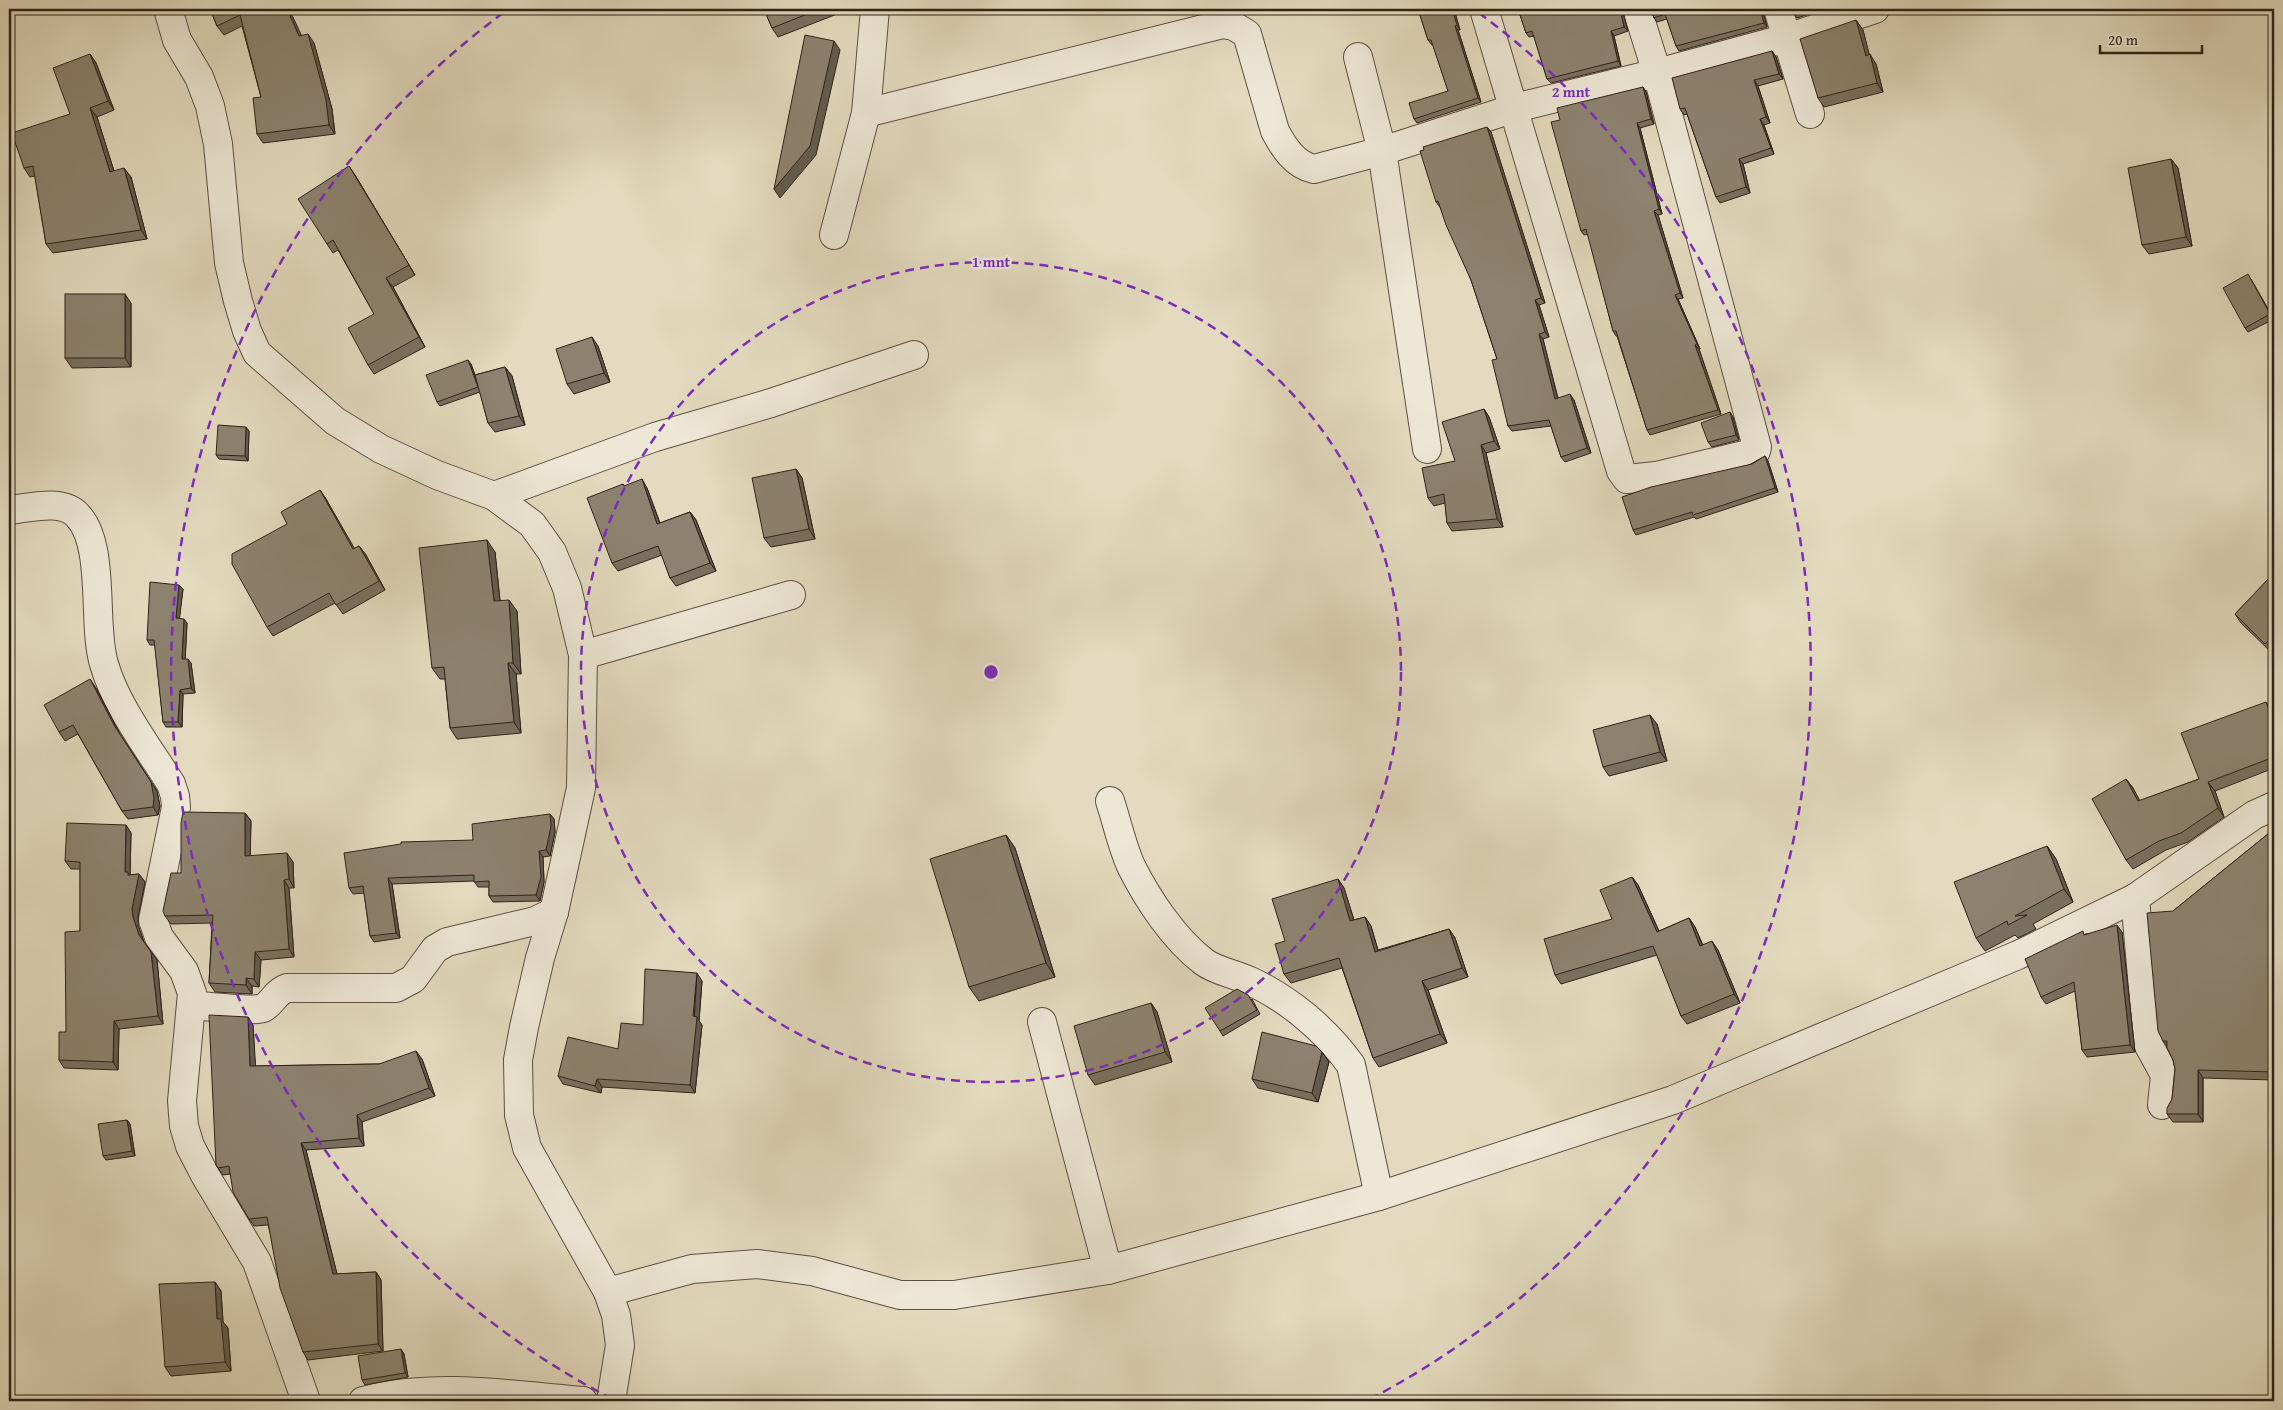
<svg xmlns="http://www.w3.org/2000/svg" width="2283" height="1410" viewBox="0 0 2283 1410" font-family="'Gentium Book Plus',serif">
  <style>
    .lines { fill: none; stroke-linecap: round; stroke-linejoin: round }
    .minor-casing { stroke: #5c5042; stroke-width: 30 }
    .minor { stroke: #ede7d5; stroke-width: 28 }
    .wall { fill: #79705f; stroke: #2f2218 }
    .shaded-wall { fill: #635b4e; stroke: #2f2218 }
    .building { fill: #8d826f; stroke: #2f2218 }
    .ring { fill: none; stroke: #7b2cbf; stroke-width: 2.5; stroke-dasharray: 9 6 }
    .centre { fill: #7b2cbf; stroke: #ede7d5; stroke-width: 2.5 }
    .ring-label { font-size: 15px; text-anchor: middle; font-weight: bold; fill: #7b2cbf; stroke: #ede7d5; stroke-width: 5; stroke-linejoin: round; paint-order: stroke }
  </style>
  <rect width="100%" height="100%" fill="#e3dabf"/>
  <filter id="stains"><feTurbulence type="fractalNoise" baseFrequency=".004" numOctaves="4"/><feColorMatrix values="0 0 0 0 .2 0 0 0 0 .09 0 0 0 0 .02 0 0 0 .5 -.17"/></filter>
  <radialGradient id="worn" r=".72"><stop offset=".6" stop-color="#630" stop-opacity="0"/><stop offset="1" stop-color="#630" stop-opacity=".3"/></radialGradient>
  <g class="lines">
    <g class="minor-casing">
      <g id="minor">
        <polyline points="168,9 177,40 199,77 210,106 218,144 229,263 238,301 247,331 257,353 335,421 381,449 437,475 494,496 532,524 552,552 567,588 583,655 581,788 554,912 540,958 524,1027 518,1060 519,1115 527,1148 608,1292 616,1315 620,1345 611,1401"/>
        <polyline points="1484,9 1621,471 1627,479 1656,476 1752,453 1756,451 1757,447 1657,73 1637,9"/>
        <polyline points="1778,9 1810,114"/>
        <polyline points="1358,57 1382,151 1427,449"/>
        <path d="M866 113 1223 24 1234 26 1247 34 1275 131C1284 148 1295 165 1314 169L1382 151 1515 108 1657 73 1787 38 1875 9"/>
        <polyline points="834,235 866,113 875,9"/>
        <polyline points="494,496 655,437 771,403 914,355"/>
        <path d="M9 510C29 508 63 498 78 516 106 546 92 625 104 664 116 706 148 747 171 784L175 796 176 807 153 920 159 937 184 971 192 993 182 1101 184 1126 190 1146 205 1175 257 1262 306 1401"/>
        <polyline points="583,655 791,595"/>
        <path d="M1110 801C1117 822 1122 846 1131 866 1148 900 1174 939 1204 962 1216 971 1235 974 1250 981 1289 999 1326 1030 1351 1065L1379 1196"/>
        <polyline points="2135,898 2148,1044 2165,1075 2162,1105"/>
        <path d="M191 1005C206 1006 251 1012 263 1008 273 1003 275 992 287 988H396L413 979 435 949 447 942 535 921 554 912"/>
        <polyline points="1042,1022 1108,1270"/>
        <polyline points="608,1292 692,1269 757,1264 812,1271 900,1295 954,1295 1108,1270 1379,1196 1673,1100 2018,955 2135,898 2254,815 2274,806"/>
        <path d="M363 1401C434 1382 512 1395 583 1401"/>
      </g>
    </g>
    <use href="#minor" class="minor"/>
  </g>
  <g class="wall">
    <polygon points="210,9 289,9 301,36 314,43 332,109 335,134 263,143 257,134 261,97 242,26 224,35 217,26"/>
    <polygon points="764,9 850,9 778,37 772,28"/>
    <polygon points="1418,9 1454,9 1460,30 1458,30 1481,102 1417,123 1414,119 1448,91 1433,45 1432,45 1428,40"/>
    <polygon points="1518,9 1622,9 1628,31 1614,36 1621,66 1551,83 1547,79 1534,36 1529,37 1526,33"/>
    <polygon points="1651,9 1734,9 1735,14 1763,10 1767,27 1679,51 1676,46 1667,19 1657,22 1654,18"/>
    <polygon points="1792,9 1825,9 1797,18 1793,12"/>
    <polygon points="1856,20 1863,30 1869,55 1876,64 1883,92 1824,107 1818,98"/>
    <polygon points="9,28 12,37 9,38"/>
    <polygon points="1772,51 1776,57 1783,79 1758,86 1770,123 1764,125 1774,154 1743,164 1750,193 1720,203 1716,197 1687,114 1684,115 1680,109"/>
    <polygon points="90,54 96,63 114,110 97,117 114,171 131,177 147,239 53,253 46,244 35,176 30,177 24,168 70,114"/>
    <polygon points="1643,87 1646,92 1654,124 1640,128 1662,214 1658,215 1683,298 1678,299 1700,349 1699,349 1721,414 1650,435 1647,430 1617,336 1616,336 1613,331 1588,234 1584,235 1581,231 1560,120"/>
    <polygon points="1487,127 1491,132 1545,303 1539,305 1549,337 1543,339 1558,398 1574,400 1591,453 1565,462 1561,457 1551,426 1512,431 1508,426 1497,359 1471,280 1440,207 1436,202"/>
    <polygon points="2171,159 2178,168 2192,246 2149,254 2142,245"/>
    <polygon points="355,175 415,275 393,287 425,347 374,374 368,365 374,314 338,250 333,253 327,244"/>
    <polygon points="2251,279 2274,319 2248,332 2245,328"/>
    <polygon points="131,303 131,367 72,368 65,358"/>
    <polygon points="598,346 610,382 574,394 567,384"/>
    <polygon points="471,364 475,375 505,367 512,376 525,425 495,432 488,423 480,392 440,406 437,402"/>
    <polygon points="1484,409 1489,417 1500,449 1486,453 1503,527 1452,531 1447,523 1445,503 1434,506 1428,498 1455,461"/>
    <polygon points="1733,417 1739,440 1712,447 1708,442"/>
    <polygon points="249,431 248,461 219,459 216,455"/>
    <polygon points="1765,456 1768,461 1778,492 1696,519 1694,517 1636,535 1633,530"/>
    <polygon points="796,469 802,478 815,539 771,547 764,538"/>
    <polygon points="623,484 624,486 647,488 660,523 690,512 696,520 716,571 676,586 670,578 662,555 618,571 612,563"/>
    <polygon points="320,490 326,499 354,549 359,546 366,555 385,590 343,614 335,603 273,636 267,627 287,524"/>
    <polygon points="495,552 500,600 517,611 521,674 516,674 521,733 457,739 450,728 445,679 440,679 432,668"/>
    <polygon points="2274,573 2274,651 2272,653 2241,623 2235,614"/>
    <polygon points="183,589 179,618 187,623 185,659 191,663 195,693 183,694 182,727 166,727 163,722 155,645 150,645 147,640"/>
    <polygon points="96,688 120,734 157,791 160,806 158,815 128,819 122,811 78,734 65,741 59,732"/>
    <polygon points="2266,702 2271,709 2274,707 2274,768 2215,791 2224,817 2188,842 2166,850 2133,869 2126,860 2126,779 2133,788 2139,801 2199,779"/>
    <polygon points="1657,724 1667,761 1609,776 1603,767"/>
    <polygon points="245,813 251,821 250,856 293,862 294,888 289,888 294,957 261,960 259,987 252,986 252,994 215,992 209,983 212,923 171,924 165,916 181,873"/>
    <polygon points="550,814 554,819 555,832 550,856 543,857 544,882 540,901 493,902 489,896 489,887 478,887 474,881 392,884 400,938 374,942 370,936 364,893 353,894 349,888 473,840"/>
    <polygon points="126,825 131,833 130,875 139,874 145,882 138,917 138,925 144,942 157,960 163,1024 119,1029 118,1070 64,1068 59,1060 66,1032 80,931 80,869 71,869 65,861"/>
    <polygon points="2274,829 2274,1080 2203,1078 2203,1122 2173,1122 2167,1114 2172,1099 2175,1069 2173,1060 2167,1046 2163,1041 2173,911"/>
    <polygon points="1006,835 1015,848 1055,977 979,1001 969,987"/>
    <polygon points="2047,846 2056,859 2073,902 2033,924 2036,929 2018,938 2015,935 1985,951 1976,938"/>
    <polygon points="1632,877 1638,885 1659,931 1689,918 1695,927 1703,945 1718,950 1740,1003 1687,1024 1681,1016 1657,955 1561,984 1555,975 1612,919"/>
    <polygon points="1338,879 1344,888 1354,920 1365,917 1371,926 1378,950 1449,929 1455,938 1468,977 1428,990 1447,1043 1379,1067 1373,1058 1342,968 1291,983 1284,974 1285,941"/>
    <polygon points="2122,932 2135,1052 2087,1057 2082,1050 2075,991 2046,1004 2041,997 2085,934"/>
    <polygon points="702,981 699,1021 702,1025 695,1093 602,1087 601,1093 563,1084 558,1076 618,1049 643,1025"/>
    <polygon points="1252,999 1260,1014 1223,1036 1220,1031"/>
    <polygon points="1151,1003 1157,1012 1172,1062 1095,1085 1088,1075"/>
    <polygon points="248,1017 253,1025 255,1066 379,1064 422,1059 435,1096 362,1122 364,1146 306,1150 337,1274 376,1272 381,1280 383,1351 308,1360 303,1352 268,1225 254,1226 249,1219 230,1174 223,1175 216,1165"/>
    <polygon points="1322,1052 1329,1062 1318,1102 1258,1088 1252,1079"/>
    <polygon points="127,1120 130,1124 135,1156 106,1160 103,1156"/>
    <polygon points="215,1282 221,1291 223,1322 228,1328 231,1371 171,1376 165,1367"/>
    <polygon points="401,1349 404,1354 408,1377 365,1385 362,1380"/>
  </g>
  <g class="shaded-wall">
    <polygon points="287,9 289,9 306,45 299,36"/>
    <polygon points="1452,9 1454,9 1460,30 1457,25"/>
    <polygon points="1620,9 1622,9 1628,31 1624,27"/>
    <polygon points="1760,9 1762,9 1763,10 1767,27 1764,23"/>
    <polygon points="1856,20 1863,30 1872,65 1866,56"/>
    <polygon points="1455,26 1458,30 1481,102 1478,98"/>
    <polygon points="1611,31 1614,36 1621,66 1618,61"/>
    <polygon points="308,34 314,43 332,109 335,134 329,125"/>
    <polygon points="834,41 840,50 816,155 780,198 774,189"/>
    <polygon points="1772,51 1776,57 1783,79 1779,74"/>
    <polygon points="90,54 96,63 114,110 108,101"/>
    <polygon points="1870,54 1876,64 1883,92 1877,83"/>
    <polygon points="1754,80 1758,86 1770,123 1766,117"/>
    <polygon points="1643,87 1646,92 1654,124 1651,119"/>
    <polygon points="90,108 97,117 117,181 110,172"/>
    <polygon points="1760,119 1764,125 1774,154 1771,148"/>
    <polygon points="1637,123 1640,128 1662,214 1659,209"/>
    <polygon points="1487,127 1491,132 1545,303 1541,298"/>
    <polygon points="1739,159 1743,164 1750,193 1746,187"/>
    <polygon points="2171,159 2178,168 2192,246 2186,237"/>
    <polygon points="349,166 355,175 415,275 409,265"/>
    <polygon points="124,168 131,177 147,239 141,230"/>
    <polygon points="1654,211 1658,215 1683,298 1680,293"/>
    <polygon points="386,278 393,287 425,347 419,337"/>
    <polygon points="125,294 131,303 131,367 125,358"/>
    <polygon points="1675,295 1678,299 1700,349 1697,344"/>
    <polygon points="1535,300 1539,305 1549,337 1545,332"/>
    <polygon points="1539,334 1543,339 1559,404 1555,399"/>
    <polygon points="592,337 598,346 610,382 604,373"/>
    <polygon points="1695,345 1699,349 1721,414 1718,410"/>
    <polygon points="468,360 471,364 481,392 478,387"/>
    <polygon points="505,367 512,376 525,425 519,416"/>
    <polygon points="1570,394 1574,400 1591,453 1587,448"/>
    <polygon points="1484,409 1489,417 1500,449 1494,441"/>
    <polygon points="1730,412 1733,417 1739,440 1736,435"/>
    <polygon points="246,427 249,431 248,461 245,456"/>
    <polygon points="1481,445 1486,453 1503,527 1497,519"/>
    <polygon points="1765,456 1768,461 1778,492 1775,488"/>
    <polygon points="796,469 802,478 815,539 809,529"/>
    <polygon points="642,479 647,488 663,532 657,524"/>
    <polygon points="320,490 326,499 360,558 353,549"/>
    <polygon points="690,512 696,520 716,571 710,563"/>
    <polygon points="487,540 495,552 501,612 494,601"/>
    <polygon points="359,546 366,555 385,590 379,581"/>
    <polygon points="179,585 183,589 179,623 176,618"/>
    <polygon points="509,600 517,611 521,674 513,663"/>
    <polygon points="184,619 187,623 185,664 182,659"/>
    <polygon points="188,659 191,663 195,693 191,688"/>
    <polygon points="508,663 516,674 521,733 514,722"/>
    <polygon points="90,679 96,688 120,734 157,791 160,806 158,815 153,807 114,725"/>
    <polygon points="180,690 183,694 182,727 178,722"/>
    <polygon points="1650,715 1657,724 1667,761 1660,752"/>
    <polygon points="2126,779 2133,788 2145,810 2138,801"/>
    <polygon points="2208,782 2215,791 2224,817 2218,808"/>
    <polygon points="245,813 251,821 250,864 245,856"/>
    <polygon points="550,814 554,819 555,832 550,856 546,850"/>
    <polygon points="126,825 131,833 130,876 125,872"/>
    <polygon points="1006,835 1015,848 1055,977 1046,963"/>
    <polygon points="2047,846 2056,859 2073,902 2064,889"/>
    <polygon points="539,851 543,857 544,882 540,901 536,895"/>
    <polygon points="287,853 293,862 294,888 289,879"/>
    <polygon points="139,874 145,882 138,917 138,925 144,942 139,935 133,917 132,909"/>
    <polygon points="1632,877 1638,885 1663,940 1657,932"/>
    <polygon points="388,878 392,884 400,938 396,933"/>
    <polygon points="1338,879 1344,888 1357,930 1350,921"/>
    <polygon points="284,880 289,888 294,957 289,949"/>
    <polygon points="1365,917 1371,926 1381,961 1375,952"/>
    <polygon points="1689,918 1695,927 1706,954 1700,946"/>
    <polygon points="2117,925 2122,932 2135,1052 2130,1045"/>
    <polygon points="1449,929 1455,938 1468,977 1462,968"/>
    <polygon points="1712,941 1718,950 1740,1003 1734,994"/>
    <polygon points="2271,949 2274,954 2274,1037 2272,1034"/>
    <polygon points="151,952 157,960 163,1024 158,1016"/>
    <polygon points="255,952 261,960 259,987 254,979"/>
    <polygon points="697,973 702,981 699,1021 702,1025 695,1093 690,1085"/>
    <polygon points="246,978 252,986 252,994 246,985"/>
    <polygon points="1422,981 1428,990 1447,1043 1440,1034"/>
    <polygon points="1151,1003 1157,1012 1172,1062 1165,1052"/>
    <polygon points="248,1017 253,1025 256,1073 250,1066"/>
    <polygon points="114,1021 119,1029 118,1070 113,1062"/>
    <polygon points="416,1051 422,1059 435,1096 429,1088"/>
    <polygon points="1322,1052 1329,1062 1318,1102 1312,1093"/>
    <polygon points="2198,1070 2203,1078 2203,1122 2198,1114"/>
    <polygon points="597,1079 602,1087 601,1093 595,1086"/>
    <polygon points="357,1115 362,1122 364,1146 359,1138"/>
    <polygon points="127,1120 130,1124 135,1156 132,1151"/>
    <polygon points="301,1143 306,1150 339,1282 333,1274"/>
    <polygon points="376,1272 381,1280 383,1351 378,1344"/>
    <polygon points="215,1282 221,1291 223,1322 228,1328 231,1371 225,1362 217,1319"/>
    <polygon points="401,1349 404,1354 408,1377 405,1373"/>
  </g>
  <g class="building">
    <polygon points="210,9 287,9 299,36 308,34 326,100 329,125 257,134 253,98 261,97 240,15 217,26"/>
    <polygon points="764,9 820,9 772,28"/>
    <polygon points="1418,9 1452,9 1457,25 1455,26 1478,98 1414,119 1409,103 1448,91 1431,40 1428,40"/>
    <polygon points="1518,9 1620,9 1624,27 1611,31 1618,61 1547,79 1532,31 1526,33"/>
    <polygon points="1651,9 1732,9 1734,14 1750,9 1760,9 1764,23 1676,46 1665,14 1654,18"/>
    <polygon points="1792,9 1803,9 1793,12"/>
    <polygon points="1856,20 1866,56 1870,54 1877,83 1818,98 1800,39"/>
    <polygon points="805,35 834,41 810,146 774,189"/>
    <polygon points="1772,51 1779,74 1754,80 1766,117 1760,119 1771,148 1739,159 1746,187 1716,197 1685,108 1680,109 1672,78"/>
    <polygon points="90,54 108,101 90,108 110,172 124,168 141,230 46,244 33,166 24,168 12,133 70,114 53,68"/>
    <polygon points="1643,87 1651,119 1637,123 1659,209 1654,211 1680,293 1675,295 1697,344 1695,345 1718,410 1647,430 1616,331 1613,331 1586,229 1581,231 1551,122 1560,120 1557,108"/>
    <polygon points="1487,127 1541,298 1535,300 1545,332 1539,334 1555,399 1570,394 1587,448 1561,457 1549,420 1508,426 1492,360 1497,359 1471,280 1446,225 1438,201 1436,202 1420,151 1424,150 1423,147"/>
    <polygon points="2171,159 2186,237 2142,245 2128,168"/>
    <polygon points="349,166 409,265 386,278 419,337 368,365 348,328 374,314 333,240 327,244 298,199"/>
    <polygon points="2248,274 2270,314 2245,328 2223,288"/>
    <rect x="65" y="294" width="60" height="64"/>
    <polygon points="592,337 604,373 567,384 556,349"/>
    <polygon points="468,360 478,387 437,402 426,375"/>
    <polygon points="505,367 519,416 488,423 475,375"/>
    <polygon points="1484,409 1494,441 1481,445 1497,519 1447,523 1444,494 1428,498 1422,468 1455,461 1442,422"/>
    <polygon points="1730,412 1736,435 1708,442 1701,423"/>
    <polygon points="218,425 246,427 245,456 216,455"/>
    <polygon points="1765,456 1775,488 1693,515 1692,512 1633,530 1622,497 1651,487 1752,464"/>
    <polygon points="796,469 809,529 764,538 752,478"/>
    <polygon points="642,479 657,524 690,512 710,563 670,578 658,546 612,563 587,498 623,484 624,486"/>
    <polygon points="320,490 353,549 359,546 379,581 336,605 329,593 267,627 232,564 232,554 287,524 281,512"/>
    <polygon points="487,540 494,601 509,600 513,663 508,663 514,722 450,728 444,667 432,668 419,548"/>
    <polygon points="2274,573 2274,635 2265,644 2235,614"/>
    <polygon points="150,582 179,585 176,618 184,619 182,659 188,659 191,688 180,690 178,722 163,722 154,640 147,640"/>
    <polygon points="90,679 114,725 151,782 154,798 153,807 122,811 73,725 59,732 44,705"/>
    <polygon points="2266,702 2269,710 2274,707 2274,757 2208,782 2218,808 2181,833 2159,841 2126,860 2092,799 2126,779 2138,801 2199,779 2181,733"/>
    <polygon points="1650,715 1660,752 1603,767 1593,730"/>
    <polygon points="183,812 245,813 245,856 287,853 289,879 284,880 289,949 255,952 254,979 246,978 246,985 209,983 213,915 165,916 163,911 171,873 181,873 181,823"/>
    <polygon points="550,814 551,826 546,850 539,851 541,877 536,895 489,896 489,881 474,882 474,875 388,878 396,933 370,936 363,886 349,888 344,853 401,844 401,842 473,840 472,824"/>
    <polygon points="67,823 126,825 125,872 128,872 128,875 139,874 132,909 133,917 139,935 151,952 158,1016 114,1021 113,1062 59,1060 59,1032 66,1032 65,932 80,931 80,862 65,861"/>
    <polygon points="2274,829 2274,948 2271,949 2272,1034 2274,1034 2274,1072 2198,1070 2198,1114 2167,1114 2167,1108 2172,1099 2175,1069 2173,1060 2167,1048 2167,1041 2163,1041 2158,1031 2147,913 2173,911"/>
    <polygon points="1006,835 1046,963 969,987 930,859"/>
    <polygon points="2047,846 2064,889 2015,916 2027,915 2008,925 2007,921 1976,938 1954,882"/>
    <polygon points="1632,877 1657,932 1689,918 1700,946 1712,941 1734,994 1681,1016 1653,946 1555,975 1544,939 1612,919 1600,890"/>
    <polygon points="1338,879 1350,921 1365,917 1375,952 1449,929 1462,968 1422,981 1440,1034 1373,1058 1339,958 1284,974 1275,944 1285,941 1272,899"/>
    <polygon points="2117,925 2130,1045 2082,1050 2074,982 2041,997 2025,959 2083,931 2084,935"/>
    <polygon points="645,969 697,973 693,1016 697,1017 690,1085 597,1079 595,1086 558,1076 568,1037 618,1049 621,1023 643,1025"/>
    <polygon points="1237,989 1248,995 1257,1010 1220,1031 1205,1008"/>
    <polygon points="1151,1003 1165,1052 1088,1075 1074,1026"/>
    <polygon points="209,1015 248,1017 250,1066 379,1064 416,1051 429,1088 357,1115 359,1138 301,1143 333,1274 376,1272 378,1344 303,1352 280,1288 267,1217 249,1219 233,1192 229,1166 218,1168 216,1165"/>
    <polygon points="1262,1032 1316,1046 1322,1052 1312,1093 1252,1079"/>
    <polygon points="127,1120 132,1151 103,1156 98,1124"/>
    <polygon points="215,1282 217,1319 221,1319 225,1362 165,1367 159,1284"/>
    <polygon points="401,1349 405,1373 362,1380 358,1356"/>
  </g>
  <g class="ring">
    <circle cx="991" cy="672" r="410"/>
    <path d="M612 1399A820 820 0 0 1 503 13M1479 13A820 820 0 0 1 1370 1399"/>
  </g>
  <circle cx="991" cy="672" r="8" class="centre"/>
  <g class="ring-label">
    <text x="1571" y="97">2 mnt</text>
    <text x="991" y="267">1 mnt</text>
  </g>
  <rect width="2283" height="1410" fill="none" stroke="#e3dabf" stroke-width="30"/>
  <rect x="10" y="10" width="2263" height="1390" fill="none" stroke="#2f2218" stroke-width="2.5"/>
  <rect x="15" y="15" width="2253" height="1380" fill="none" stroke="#2f2218"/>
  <path d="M2100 45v8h102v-8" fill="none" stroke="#2f2218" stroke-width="2.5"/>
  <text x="2108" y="45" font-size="15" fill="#2f2218" stroke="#ede7d5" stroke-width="4" paint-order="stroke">20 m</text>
  <rect width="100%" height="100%" filter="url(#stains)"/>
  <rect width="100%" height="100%" fill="url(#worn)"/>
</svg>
